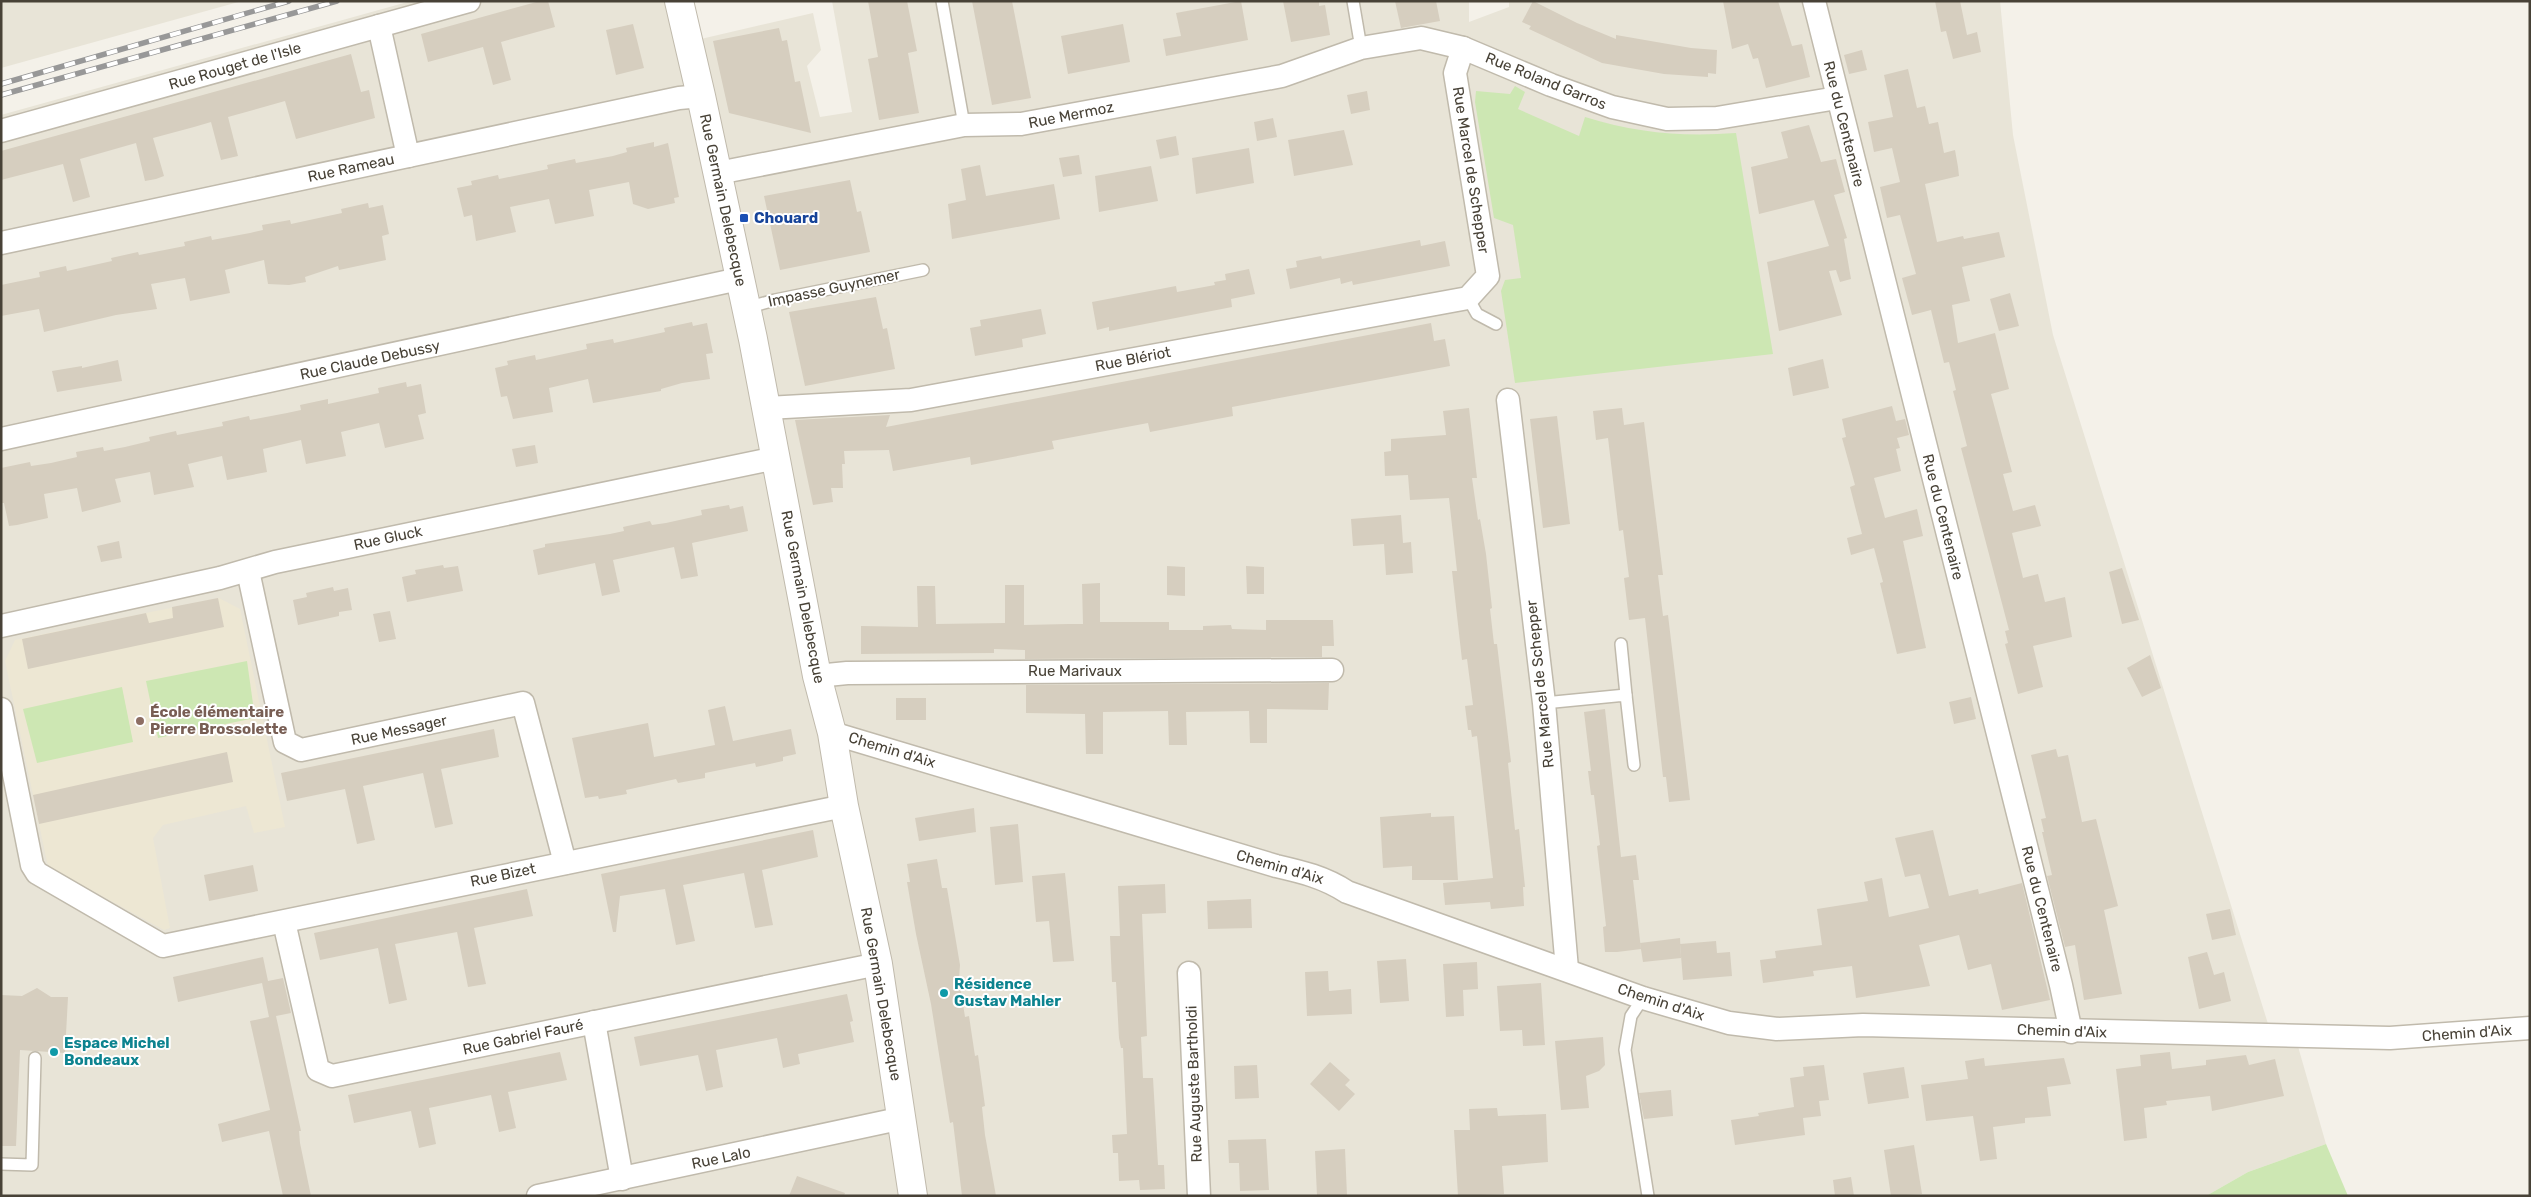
<svg xmlns="http://www.w3.org/2000/svg" width="2531" height="1197" viewBox="0 0 2531 1197" font-family="Rubik,sans-serif">
  <style>
    .residential { fill: #e8e4d7 }
    .education { fill: #ede7d3 }
    .green { fill: #cde7b3 }
    .building { fill: #d6cebf }
    .lines { fill: none; stroke-linecap: round; stroke-linejoin: round }
    .service-casing { stroke: #c0baac; stroke-width: 14 }
    .minor-casing { stroke: #c0baac; stroke-width: 25 }
    .tertiary-casing { stroke: #c0baac; stroke-width: 30 }
    .service { stroke: #fff; stroke-width: 11 }
    .minor { stroke: #fff; stroke-width: 22 }
    .tertiary { stroke: #fff; stroke-width: 28 }
    .rail-casing { stroke: #989898; stroke-width: 5.5 }
    .rail { stroke: #fff; stroke-width: 4; stroke-dasharray: 11; stroke-linecap: butt }
    .transit-dot { fill: #1a4fb4; stroke: #fff; stroke-width: 2 }
    .education-dot { fill: #8d6e63; stroke: #fff; stroke-width: 2 }
    .culture-dot { fill: #0f9aa8; stroke: #fff; stroke-width: 2 }
    .labels { text-anchor: middle; stroke-width: 4; stroke-linejoin: round; paint-order: stroke }
    .street-label { font-size: 15px; fill: #484237; stroke: #fff }
    .transit-label { font-size: 15px; font-weight: bold; fill: #164399; stroke: #fff; text-anchor: start }
    .education-label { font-size: 15px; font-weight: bold; fill: #785e54; stroke: #fff; text-anchor: start }
    .culture-label { font-size: 15px; font-weight: bold; fill: #0d838f; stroke: #fff; text-anchor: start }
  </style>
  <rect width="100%" height="100%" fill="#f4f1e9"/>
  <g class="residential">
    <polygon points="1,1 242,1 1,68"/>
    <polygon points="411,1 679,1 688,42 813,13 821,50 807,66 820,117 852,112 832,1 1469,1 1469,22 1509,7 1509,1 2000,1 2013,135 2053,335 2269,1027 2295,1036 2326,1144 2248,1172 2206,1196 1,1196 1,115"/>
  </g>
  <polygon class="education" points="219,598 240,609 285,827 254,833 246,806 163,825 153,838 170,928 164,930 49,867 47,862 5,661 15,640"/>
  <g class="green">
    <path d="M1515 86 1525 92 1518 109 1579 136 1585 117C1637 133 1682 137 1736 133L1773 354 1515 383 1501 291 1505 280 1521 278 1513 225 1494 218 1475 102 1476 91 1510 94Z"/>
    <polygon points="247,661 255,718 158,738 146,681"/>
    <polygon points="122,687 133,742 37,763 23,709"/>
    <polygon points="2326,1144 2348,1196 2206,1196 2248,1172"/>
  </g>
  <g class="building">
    <polygon points="540,1 548,1 555,27 501,42 511,80 493,85 483,47 428,62 421,34"/>
    <polygon points="868,1 907,1 917,51 908,53 919,113 879,120 868,59 878,57"/>
    <polygon points="972,1 1012,1 1031,98 992,105"/>
    <polygon points="1241,1 1248,40 1166,56 1163,39 1181,36 1176,13"/>
    <polygon points="1283,1 1319,1 1319,6 1325,5 1330,35 1291,42"/>
    <polygon points="1395,1 1436,1 1440,21 1401,28"/>
    <polygon points="1533,1 1577,23 1616,39 1616,35 1691,48 1717,50 1716,74 1708,73 1708,77 1664,74 1602,63 1529,29 1531,26 1522,22"/>
    <polygon points="1723,1 1778,1 1792,46 1802,44 1810,77 1766,88 1758,58 1753,59 1748,44 1732,49"/>
    <polygon points="1935,1 1960,1 1967,35 1977,32 1981,52 1953,59 1946,31 1941,32"/>
    <polygon points="633,24 644,68 616,75 606,30"/>
    <polygon points="1123,24 1130,62 1068,74 1061,36"/>
    <polygon points="779,28 782,41 787,40 795,82 800,81 811,133 729,113 713,41"/>
    <polygon points="1862,50 1867,70 1849,74 1844,55"/>
    <polygon points="351,54 361,92 369,90 375,118 296,139 285,101 228,117 238,156 221,160 211,122 194,127 153,138 164,176 156,179 145,181 136,143 80,159 90,197 73,202 63,164 1,180 1,151"/>
    <polygon points="1908,69 1917,108 1925,106 1929,124 1938,122 1944,153 1955,150 1958,167 1959,176 1925,184 1937,242 1963,236 1964,239 1999,232 2005,257 1962,267 1970,301 1952,305 1958,343 1995,333 2009,389 1991,394 2012,472 2003,474 2013,511 2035,505 2041,526 2012,533 2023,578 2038,574 2045,602 2065,597 2072,637 2033,646 2043,687 2018,694 2005,644 2008,643 2005,631 2009,630 1961,448 1967,446 1953,391 1956,390 1949,362 1944,363 1931,310 1912,315 1902,278 1916,274 1900,215 1887,218 1880,187 1900,182 1892,148 1874,152 1868,122 1893,117 1884,75"/>
    <polygon points="1367,91 1370,110 1351,114 1347,95"/>
    <polygon points="1273,118 1277,137 1257,141 1254,122"/>
    <polygon points="1809,125 1821,162 1836,159 1845,192 1834,195 1847,238 1844,239 1851,279 1840,282 1836,270 1829,271 1842,315 1779,331 1767,262 1829,246 1814,200 1759,214 1751,167 1788,158 1781,132"/>
    <polygon points="1344,130 1353,165 1294,176 1288,140"/>
    <polygon points="1176,136 1179,155 1160,159 1156,140"/>
    <polygon points="654,142 654,147 668,143 679,197 674,198 675,203 648,209 633,204 629,182 589,190 594,216 555,224 549,199 510,207 516,232 476,241 472,215 464,217 457,188 472,185 471,181 498,175 499,179 529,173 548,169 547,165 575,159 576,163 613,156 627,152 626,148"/>
    <polygon points="1249,148 1254,183 1196,194 1192,158"/>
    <polygon points="1079,155 1082,174 1063,177 1059,158"/>
    <polygon points="980,165 986,196 1054,184 1060,219 952,239 948,204 966,200 961,169"/>
    <polygon points="1151,166 1158,201 1099,212 1095,176"/>
    <polygon points="850,180 857,212 861,211 870,252 780,270 764,196"/>
    <polygon points="368,203 369,208 383,205 389,234 382,236 386,260 339,270 338,266 305,277 306,282 289,285 268,284 264,260 225,270 230,293 190,301 185,278 151,284 157,309 116,315 44,332 39,309 1,316 1,285 40,277 39,272 66,266 67,271 112,261 111,258 138,252 139,255 185,246 184,242 211,236 212,240 250,233 263,230 262,225 290,220 291,224 328,216 342,213 341,209"/>
    <polygon points="1420,240 1421,246 1445,241 1450,266 1353,285 1352,281 1341,284 1340,278 1290,289 1286,269 1297,267 1296,261 1321,256 1322,259"/>
    <polygon points="1249,269 1255,294 1231,299 1232,307 1109,331 1109,327 1097,330 1092,302 1176,286 1177,292 1215,285 1214,282 1226,280 1225,274"/>
    <polygon points="2010,293 2019,326 1999,331 1990,299"/>
    <polygon points="876,297 883,329 887,328 895,369 805,386 789,312"/>
    <polygon points="1041,309 1046,334 1022,339 1023,347 975,356 970,328 981,326 980,320"/>
    <polygon points="692,322 693,326 707,323 713,353 706,354 710,379 682,383 661,389 661,391 593,403 588,379 549,388 553,412 513,419 507,396 501,397 495,368 508,365 507,361 535,355 536,360 587,349 586,344 613,339 614,343 665,332 664,328"/>
    <polygon points="1431,323 1434,341 1445,339 1450,366 1232,407 1233,416 1150,432 1148,423 1052,441 1054,449 971,465 970,457 893,471 889,450 844,451 845,464 842,464 843,488 831,488 833,502 813,505 795,420 890,415 886,427"/>
    <polygon points="1823,359 1829,388 1793,396 1788,368"/>
    <polygon points="118,360 122,381 57,392 52,371 82,366 82,368"/>
    <polygon points="406,382 407,387 421,384 426,413 418,415 424,439 385,448 379,423 341,432 346,456 306,464 301,440 263,449 267,472 227,480 222,456 188,464 194,487 154,495 150,472 115,479 121,502 82,512 77,488 44,494 48,518 17,525 9,526 4,503 1,503 1,468 30,462 31,466 51,463 77,457 76,452 103,447 104,451 125,447 150,441 149,437 176,431 177,435 223,426 222,422 249,416 250,420 287,413 301,410 300,405 328,399 328,404 379,393 378,388"/>
    <polygon points="1892,406 1896,421 1905,419 1909,435 1897,438 1900,448 1896,449 1901,471 1874,478 1885,518 1917,509 1923,536 1903,541 1926,648 1897,654 1880,583 1883,582 1874,548 1851,555 1847,538 1862,534 1850,487 1855,485 1842,438 1846,437 1842,419"/>
    <polygon points="1469,408 1477,478 1472,478 1478,520 1480,519 1486,554 1492,608 1490,609 1494,644 1497,644 1511,762 1508,763 1515,830 1519,829 1525,887 1523,887 1524,906 1491,909 1490,902 1445,905 1443,883 1493,878 1477,736 1472,737 1471,730 1468,730 1465,706 1473,705 1467,659 1462,660 1452,571 1457,571 1449,498 1410,500 1408,475 1385,476 1384,452 1391,451 1391,439 1446,435 1443,411"/>
    <polygon points="1622,408 1624,425 1644,422 1663,575 1658,575 1663,616 1668,615 1690,800 1669,802 1666,777 1663,777 1645,618 1629,620 1624,578 1629,577 1623,530 1619,531 1608,438 1596,440 1593,411"/>
    <polygon points="1557,416 1570,524 1543,528 1530,419"/>
    <polygon points="535,445 538,463 516,467 512,449"/>
    <polygon points="729,505 730,509 743,506 748,531 692,543 698,576 681,579 674,547 613,560 620,592 602,596 595,563 538,575 533,550 545,547 545,544 610,534 624,531 623,527 650,521 652,525 666,523 702,515 701,510"/>
    <polygon points="1401,515 1403,543 1411,542 1413,573 1386,575 1384,544 1353,546 1351,519"/>
    <polygon points="119,541 122,558 101,562 97,546"/>
    <polygon points="443,565 444,568 458,566 463,591 407,602 402,577 416,574 415,570"/>
    <polygon points="1167,566 1185,567 1185,596 1167,595"/>
    <polygon points="1246,566 1264,567 1264,594 1247,594"/>
    <polygon points="2122,568 2139,620 2122,624 2109,572"/>
    <polygon points="1100,583 1100,622 1169,622 1169,630 1203,630 1203,626 1231,625 1232,629 1266,630 1266,620 1333,620 1334,646 1322,646 1322,657 1025,659 1025,650 994,649 994,653 861,654 861,626 918,627 917,586 935,586 936,624 1005,623 1005,585 1024,585 1024,625 1068,624 1083,624 1082,584"/>
    <polygon points="333,587 334,591 348,588 352,610 339,612 339,616 298,625 293,600 307,597 306,593"/>
    <polygon points="218,598 224,627 28,669 22,639 146,613 149,623 173,618 172,607"/>
    <polygon points="390,611 396,639 379,642 373,614"/>
    <polygon points="2150,655 2161,688 2142,697 2127,668"/>
    <polygon points="1329,683 1328,710 1267,709 1267,743 1250,743 1249,711 1186,712 1187,745 1169,745 1168,711 1103,712 1103,754 1086,754 1085,714 1026,713 1026,685"/>
    <polygon points="1971,697 1976,719 1954,724 1949,702"/>
    <rect x="896" y="698" width="30" height="22"/>
    <polygon points="725,706 733,741 791,729 796,754 783,757 783,761 756,767 755,763 705,773 705,778 678,783 676,779 626,790 627,794 599,799 598,796 585,798 572,738 648,723 654,757 685,751 715,745 708,710"/>
    <polygon points="1605,709 1621,857 1636,855 1639,880 1633,880 1641,949 1617,952 1605,952 1603,927 1606,926 1597,846 1600,845 1594,795 1591,795 1588,771 1591,771 1584,712"/>
    <polygon points="494,729 499,757 441,769 453,824 435,828 423,773 363,786 375,840 357,844 345,789 287,801 281,773"/>
    <polygon points="2056,749 2058,757 2068,755 2082,822 2096,819 2118,906 2104,910 2122,994 2084,1000 2075,945 2065,947 2047,876 2052,875 2042,832 2044,832 2041,819 2046,818 2031,755"/>
    <polygon points="227,752 233,782 39,824 33,795"/>
    <polygon points="974,808 976,832 919,841 915,818"/>
    <polygon points="1431,813 1431,817 1454,816 1458,880 1412,880 1412,866 1383,868 1380,817"/>
    <polygon points="1018,824 1023,882 995,885 990,827"/>
    <polygon points="813,830 818,857 762,870 773,925 755,928 744,873 683,885 695,941 676,945 665,889 620,896 616,932 613,932 601,874"/>
    <polygon points="1933,830 1949,896 1978,889 1979,894 2022,883 2050,1000 2002,1010 1991,964 1968,970 1959,935 1919,945 1930,986 1856,998 1852,966 1813,971 1814,976 1763,983 1760,960 1776,958 1775,951 1822,945 1817,909 1868,901 1864,882 1882,878 1889,917 1929,908 1920,874 1905,877 1895,838"/>
    <polygon points="937,859 942,888 947,888 960,965 959,979 965,1017 969,1016 975,1056 978,1055 985,1106 982,1107 985,1135 996,1196 962,1196 953,1122 950,1123 931,1004 916,934 907,882 910,882 907,864"/>
    <polygon points="253,865 258,891 209,901 204,875"/>
    <polygon points="1065,873 1074,961 1053,962 1049,921 1036,922 1032,876"/>
    <polygon points="1165,884 1166,913 1142,914 1147,1036 1141,1037 1143,1078 1153,1078 1158,1165 1164,1165 1165,1189 1140,1190 1139,1180 1119,1181 1118,1153 1113,1153 1112,1135 1127,1134 1123,1048 1121,1048 1119,1038 1116,982 1112,982 1110,936 1120,936 1118,886"/>
    <polygon points="527,889 533,916 474,928 486,984 468,987 457,932 395,944 407,1000 389,1004 378,948 320,960 314,933"/>
    <polygon points="1251,899 1252,928 1208,929 1207,901"/>
    <polygon points="2230,909 2236,935 2212,940 2206,914"/>
    <polygon points="1680,938 1681,958 1643,962 1640,943"/>
    <polygon points="1716,941 1717,953 1730,952 1732,976 1683,980 1680,944"/>
    <polygon points="2207,952 2214,975 2224,972 2231,1001 2199,1009 2188,957"/>
    <polygon points="263,957 268,981 283,978 291,1013 276,1016 301,1131 299,1131 300,1143 311,1196 283,1196 269,1131 222,1142 218,1124 270,1110 250,1021 269,1017 262,983 178,1002 173,977"/>
    <polygon points="1406,959 1409,1001 1380,1003 1377,961"/>
    <polygon points="1477,962 1478,989 1463,990 1464,1016 1446,1017 1443,964"/>
    <polygon points="1328,971 1329,991 1351,989 1352,1014 1307,1016 1305,972"/>
    <polygon points="1541,983 1545,1045 1523,1046 1522,1030 1500,1031 1497,986"/>
    <polygon points="37,988 51,997 68,997 65,1053 20,1050 16,1146 1,1146 1,995 22,996"/>
    <polygon points="847,994 853,1021 850,1022 854,1042 798,1054 800,1064 783,1068 777,1038 716,1050 723,1087 706,1091 698,1055 640,1066 634,1037"/>
    <polygon points="1603,1037 1605,1065 1599,1071 1586,1076 1589,1108 1561,1110 1555,1041"/>
    <polygon points="560,1052 567,1080 508,1092 516,1128 499,1132 491,1095 429,1108 436,1144 419,1148 411,1111 354,1123 348,1095"/>
    <polygon points="2170,1052 2172,1069 2206,1065 2206,1060 2246,1055 2249,1065 2275,1059 2284,1096 2212,1111 2210,1096 2166,1101 2167,1105 2144,1108 2147,1138 2124,1141 2116,1069 2141,1066 2140,1055"/>
    <polygon points="1984,1058 1985,1066 2064,1058 2071,1084 2047,1087 2051,1116 2025,1118 2025,1123 1993,1127 1997,1159 1980,1161 1973,1116 1926,1121 1921,1085 1968,1079 1965,1061"/>
    <polygon points="1330,1062 1350,1080 1345,1085 1355,1094 1339,1111 1310,1084"/>
    <polygon points="1257,1065 1259,1098 1235,1099 1234,1066"/>
    <polygon points="1824,1065 1829,1100 1819,1101 1821,1116 1803,1118 1805,1135 1735,1145 1731,1120 1759,1116 1758,1113 1794,1107 1790,1078 1804,1076 1803,1067"/>
    <polygon points="1904,1067 1909,1098 1868,1104 1863,1073"/>
    <polygon points="1671,1090 1673,1116 1644,1119 1639,1093"/>
    <polygon points="1497,1108 1498,1116 1546,1114 1548,1162 1502,1166 1504,1194 1458,1196 1454,1130 1470,1130 1469,1109"/>
    <polygon points="1266,1139 1269,1190 1240,1191 1239,1163 1229,1163 1228,1140"/>
    <polygon points="1914,1145 1922,1194 1891,1196 1884,1150"/>
    <polygon points="1345,1149 1347,1196 1317,1196 1315,1151"/>
    <polygon points="797,1176 845,1193 844,1196 789,1196"/>
    <polygon points="1851,1177 1854,1196 1835,1196 1833,1180"/>
  </g>
  <g class="lines">
    <g class="service-casing">
      <g id="service">
        <polyline points="942,1 964,125"/>
        <polyline points="1353,1 1361,48"/>
        <polyline points="1468,298 1477,314 1496,324"/>
        <polyline points="746,308 775,300 923,270"/>
        <polyline points="1621,644 1626,695"/>
        <polyline points="1544,703 1626,695 1634,765"/>
        <polyline points="1643,998 1631,1016 1625,1050 1648,1196"/>
        <polyline points="1,1164 32,1165 35,1058"/>
      </g>
    </g>
    <g class="minor-casing">
      <g id="minor">
        <polyline points="1814,1 2061,985 2071,1032"/>
        <polyline points="379,26 408,156"/>
        <polyline points="1,131 469,1"/>
        <polyline points="718,173 964,125 1021,124 1282,76 1361,48 1421,38 1463,48 1551,85 1612,107 1667,119 1717,118 1837,98"/>
        <polyline points="1,243 679,98 701,96"/>
        <polyline points="1508,400 1544,703 1567,969"/>
        <polyline points="767,408 911,400 1468,298 1488,276 1455,73 1463,48"/>
        <polyline points="1,439 739,279"/>
        <polyline points="248,571 285,742 301,750 523,703 565,863"/>
        <polyline points="1,626 220,578 275,562 776,458"/>
        <polyline points="817,676 847,673 1332,670"/>
        <polyline points="1,709 32,865 37,873 163,946 844,806"/>
        <path d="M832 733 1276 866C1302 872 1324 877 1347 892L1643 998 1729 1023 1777 1029 1863 1025 2390 1038 2530 1028"/>
        <polyline points="284,922 318,1070 332,1076 878,964"/>
        <polyline points="1189,973 1199,1196"/>
        <polyline points="594,1022 622,1179"/>
        <polyline points="538,1196 903,1118"/>
      </g>
    </g>
    <g class="tertiary-casing">
      <polyline id="tertiary" points="679,1 701,96 753,339 817,676 832,733 844,806 878,964 913,1196"/>
    </g>
    <use href="#service" class="service"/>
    <use href="#minor" class="minor"/>
    <use href="#tertiary" class="tertiary"/>
    <g class="rail-casing">
      <g id="rail">
        <polyline points="1,84 289,1"/>
        <polyline points="1,95 337,1"/>
      </g>
    </g>
    <use href="#rail" class="rail"/>
  </g>
  <rect class="transit-dot" x="739" y="213" width="10" height="10" rx="2.5"/>
  <circle class="education-dot" cx="140" cy="721" r="5"/>
  <g class="culture-dot">
    <circle cx="944" cy="993" r="5"/>
    <circle cx="54" cy="1052" r="5"/>
  </g>
  <g class="labels">
    <g class="street-label">
      <text transform="translate(235 66) rotate(-16)" y="5">Rue Rouget de l'Isle</text>
      <text transform="translate(1546 81) rotate(22)" y="5">Rue Roland Garros</text>
      <text transform="translate(1071 115) rotate(-11)" y="5">Rue Mermoz</text>
      <text transform="translate(1844 124) rotate(76)" y="5">Rue du Centenaire</text>
      <text transform="translate(351 168) rotate(-12)" y="5">Rue Rameau</text>
      <text transform="translate(1471 170) rotate(81)" y="5">Rue Marcel de Schepper</text>
      <text transform="translate(723 200) rotate(78)" y="5">Rue Germain Delebecque</text>
      <text transform="translate(834 288) rotate(-12)" y="5">Impasse Guynemer</text>
      <text transform="translate(1133 359) rotate(-11)" y="5">Rue Blériot</text>
      <text transform="translate(370 360) rotate(-12)" y="5">Rue Claude Debussy</text>
      <text transform="translate(1943 517) rotate(76)" y="5">Rue du Centenaire</text>
      <text transform="translate(388 538) rotate(-12)" y="5">Rue Gluck</text>
      <text transform="translate(803 597) rotate(79)" y="5">Rue Germain Delebecque</text>
      <text x="1075" y="676">Rue Marivaux</text>
      <text transform="translate(1540 684) rotate(-96)" y="5">Rue Marcel de Schepper</text>
      <text transform="translate(399 730) rotate(-12)" y="5">Rue Messager</text>
      <text transform="translate(892 750) rotate(17)" y="5">Chemin d'Aix</text>
      <text transform="translate(1280 867) rotate(16)" y="5">Chemin d'Aix</text>
      <text transform="translate(503 875) rotate(-12)" y="5">Rue Bizet</text>
      <text transform="translate(2042 909) rotate(76)" y="5">Rue du Centenaire</text>
      <text transform="translate(881 994) rotate(80)" y="5">Rue Germain Delebecque</text>
      <text transform="translate(1661 1002) rotate(18)" y="5">Chemin d'Aix</text>
      <text transform="translate(2062 1031) rotate(2)" y="5">Chemin d'Aix</text>
      <text transform="translate(2467 1033) rotate(-4)" y="5">Chemin d'Aix</text>
      <text transform="translate(523 1037) rotate(-12)" y="5">Rue Gabriel Fauré</text>
      <text transform="translate(1194 1084) rotate(-92)" y="5">Rue Auguste Bartholdi</text>
      <text transform="translate(721 1158) rotate(-12)" y="5">Rue Lalo</text>
    </g>
    <g class="transit-label">
      <text x="754" y="223">Chouard</text>
    </g>
    <g class="education-label">
      <text x="150" y="717">École élémentaire<tspan x="150" dy="17">Pierre Brossolette</tspan></text>
    </g>
    <g class="culture-label">
      <text x="954" y="989">Résidence<tspan x="954" dy="17">Gustav Mahler</tspan></text>
      <text x="64" y="1048">Espace Michel<tspan x="64" dy="17">Bondeaux</tspan></text>
    </g>
  </g>
  <rect width="2531" height="1197" fill="none" stroke="#484237" stroke-width="5"/>
</svg>
